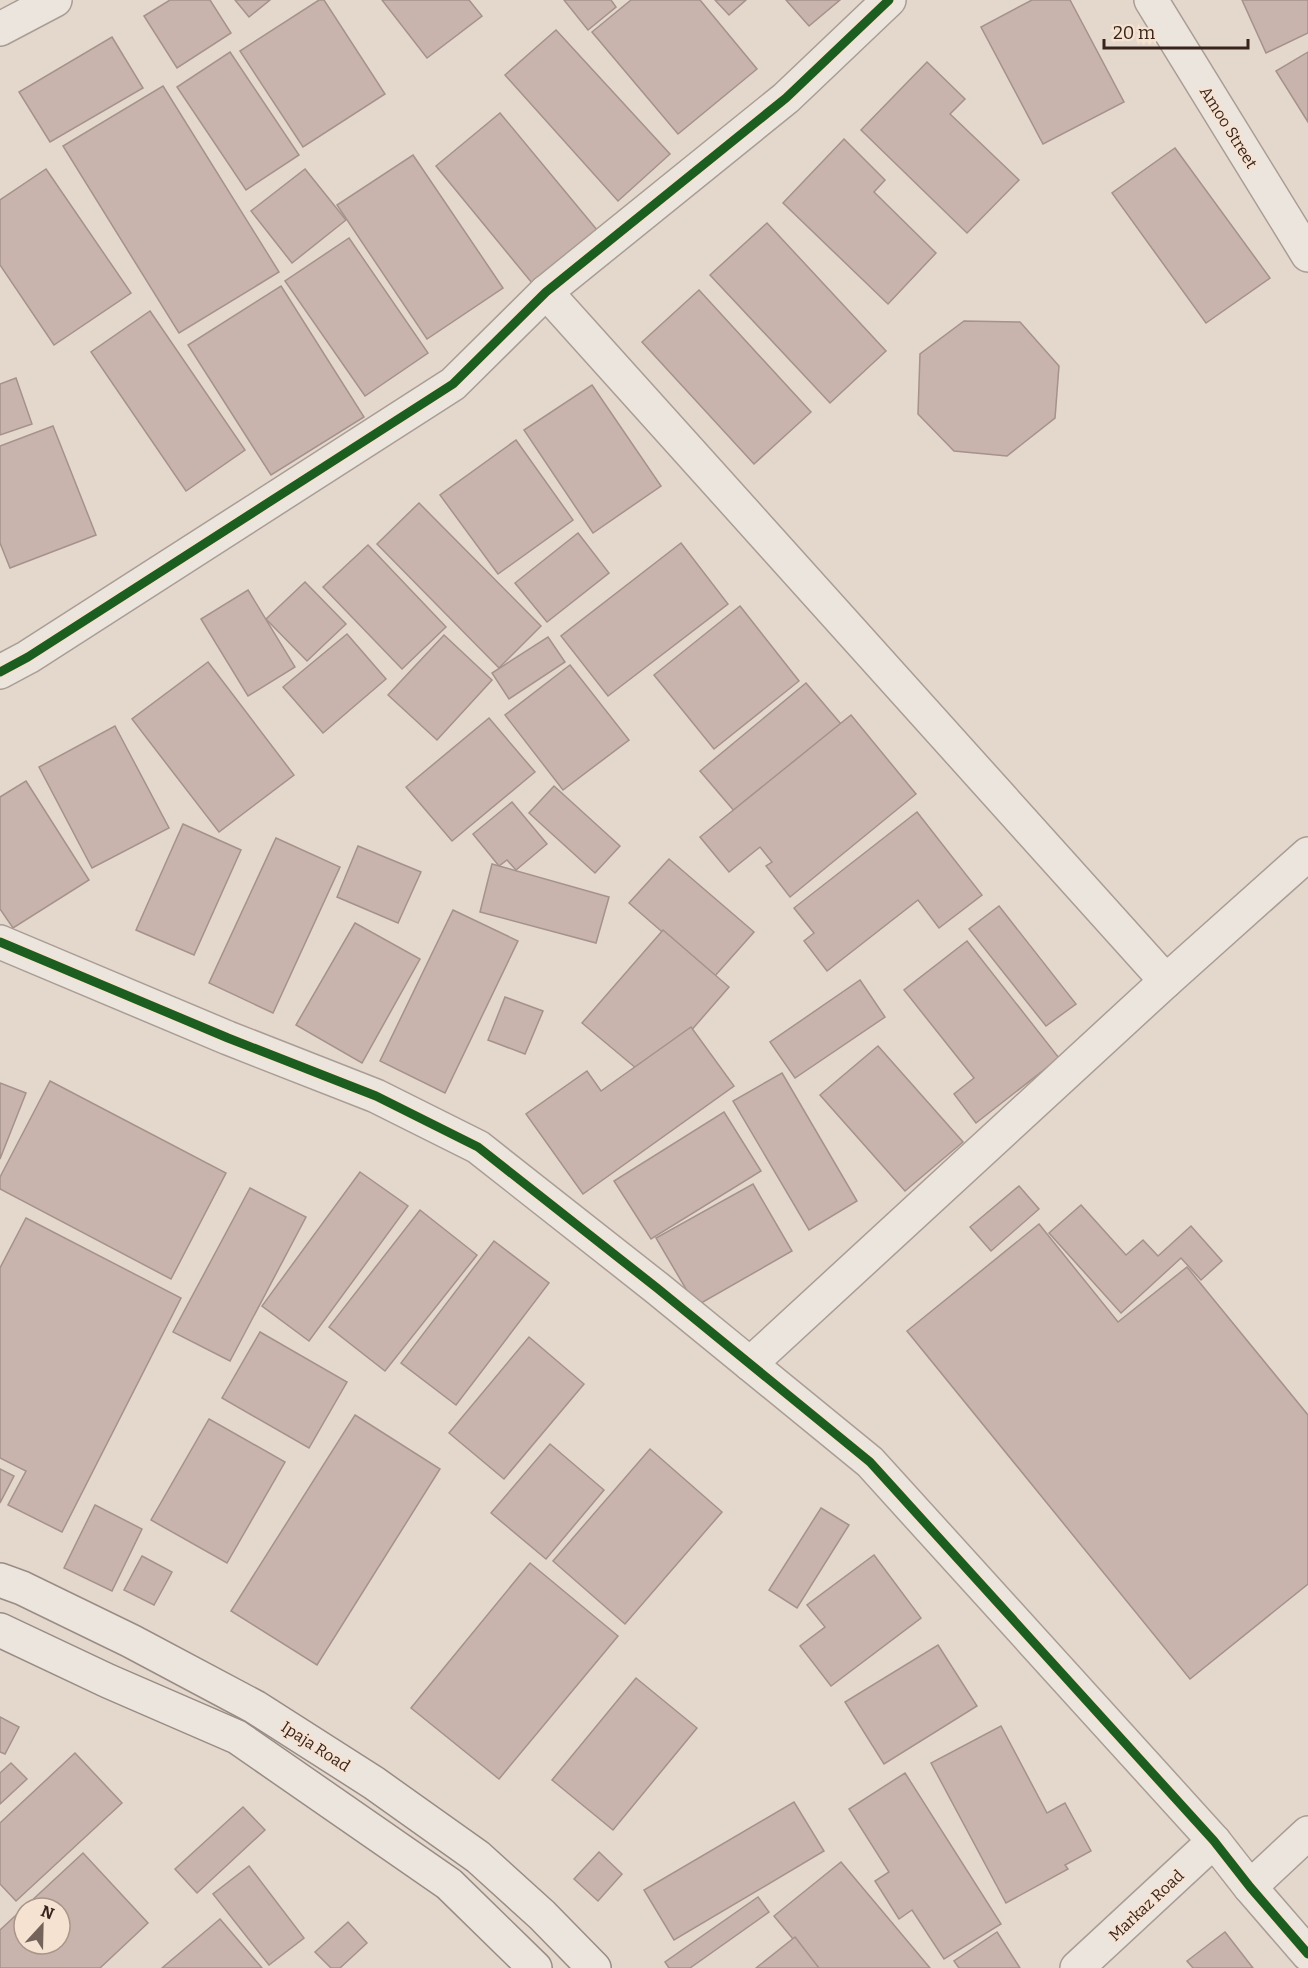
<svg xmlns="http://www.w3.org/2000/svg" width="1308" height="1968" viewBox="0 0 1308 1968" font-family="Bitter,serif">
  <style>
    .building { fill: #c8b4ad; stroke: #a4928b; stroke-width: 1.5; fill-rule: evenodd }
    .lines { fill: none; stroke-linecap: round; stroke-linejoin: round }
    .street-casing { stroke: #a99d95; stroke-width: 36 }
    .secondary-casing { stroke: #998c85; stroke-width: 36 }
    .street { stroke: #ece5de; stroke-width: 33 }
    .secondary { stroke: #ece5de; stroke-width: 33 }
    .cycleway-casing { stroke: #f6e2d1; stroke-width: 13 }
    .cycleway { stroke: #1b5e20; stroke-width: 9 }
    .labels { text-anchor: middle; stroke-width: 4.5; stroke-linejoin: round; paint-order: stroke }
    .street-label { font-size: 16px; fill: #38241d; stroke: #f6e2d1 }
  </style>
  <rect width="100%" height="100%" fill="#e4d7cc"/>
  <g class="building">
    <polygon points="170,0 210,0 231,33 177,68 144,16"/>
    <polygon points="235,0 270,0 249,17"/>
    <polygon points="319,0 324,0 385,94 303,147 240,51"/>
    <polygon points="382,0 469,0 482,16 427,58"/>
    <polygon points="564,0 611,0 616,7 588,30"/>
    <polygon points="631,0 700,0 757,69 678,134 592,32"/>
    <polygon points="715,0 746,0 729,15"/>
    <polygon points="786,0 840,0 809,26"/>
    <polygon points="1032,0 1070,0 1124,102 1043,144 981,27"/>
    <polygon points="1242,0 1308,0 1308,33 1266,53"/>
    <polygon points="556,30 670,154 618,201 505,75"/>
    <polygon points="112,37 143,88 50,142 19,92"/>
    <polygon points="230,52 299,155 246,190 177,87"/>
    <polygon points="1308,52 1308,122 1276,71"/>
    <polygon points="927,62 965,99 950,114 1019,180 967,233 861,130"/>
    <polygon points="163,86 279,272 179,333 63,146"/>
    <polygon points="500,113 597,230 532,283 436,166"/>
    <polygon points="844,139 885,180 874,192 936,253 888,304 783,203"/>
    <polygon points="1175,148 1270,278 1206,323 1112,193"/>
    <polygon points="413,155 503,288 427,339 337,205"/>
    <polygon points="46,169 131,293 54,345 0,265 0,200"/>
    <polygon points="305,169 346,220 292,263 251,211"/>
    <polygon points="767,223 886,351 830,403 710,275"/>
    <polygon points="349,238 428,353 365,396 285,281"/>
    <polygon points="281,286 364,417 271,475 188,345"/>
    <polygon points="699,290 811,412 754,464 642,342"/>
    <polygon points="150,311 245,450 186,491 91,352"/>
    <polygon points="964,321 1020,322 1059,366 1055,418 1007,456 954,451 918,414 920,354"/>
    <polygon points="16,378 32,424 0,435 0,384"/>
    <polygon points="592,385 661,486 593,533 524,430"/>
    <polygon points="53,426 96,535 10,568 0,543 0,446"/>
    <polygon points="516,440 573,520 498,574 440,495"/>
    <polygon points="419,503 541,626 499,668 377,544"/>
    <polygon points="578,533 609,573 547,622 515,583"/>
    <polygon points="681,543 728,604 608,696 561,636"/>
    <polygon points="368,545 446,627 402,669 323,587"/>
    <polygon points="305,582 346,624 307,661 266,619"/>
    <polygon points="248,590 295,667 248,696 201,619"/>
    <polygon points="740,606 799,681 714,749 654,675"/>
    <polygon points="347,634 386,679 323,733 283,687"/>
    <polygon points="444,635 492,680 437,740 388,695"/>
    <polygon points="548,637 565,662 509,699 492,673"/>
    <polygon points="208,662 294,775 219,832 132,719"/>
    <polygon points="570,665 629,740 563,790 505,715"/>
    <polygon points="806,683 852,737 747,826 700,771"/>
    <polygon points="851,715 916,794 790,897 766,866 772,862 760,847 729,872 700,837"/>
    <polygon points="489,718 535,772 452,841 406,787"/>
    <polygon points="115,726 169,828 92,868 39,767"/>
    <polygon points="26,781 89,880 13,928 0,909 0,797"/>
    <polygon points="554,786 620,846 595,873 529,813"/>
    <polygon points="512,802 547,844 516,870 507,860 499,866 473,834"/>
    <polygon points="917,812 982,895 939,928 918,900 827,971 804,941 814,933 794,908"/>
    <polygon points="183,824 241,850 194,955 136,930"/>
    <polygon points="276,838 340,867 273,1013 209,983"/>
    <polygon points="358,846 421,872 398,923 337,897"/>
    <polygon points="669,859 754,932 714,977 629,903"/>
    <polygon points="492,864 609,897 596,943 480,912"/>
    <polygon points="999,906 1076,1004 1046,1026 969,929"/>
    <polygon points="453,910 518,941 445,1093 380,1061"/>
    <polygon points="355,923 420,959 362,1063 296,1025"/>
    <polygon points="663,930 729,987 649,1079 582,1023"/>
    <polygon points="967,941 1059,1058 976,1123 954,1094 974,1078 904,990"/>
    <polygon points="860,980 885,1017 795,1078 770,1042"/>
    <polygon points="505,997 543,1011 525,1054 488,1040"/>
    <polygon points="691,1027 734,1086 583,1194 526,1114 587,1071 601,1091"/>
    <polygon points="878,1046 963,1142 905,1191 820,1095"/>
    <polygon points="782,1073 857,1201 809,1230 733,1101"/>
    <polygon points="50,1081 226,1173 171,1279 0,1189 0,1177"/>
    <polygon points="0,1083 26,1093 0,1159"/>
    <polygon points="724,1112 761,1171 651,1239 614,1181"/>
    <polygon points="360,1172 408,1206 309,1341 262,1306"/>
    <polygon points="753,1184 792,1251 696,1306 656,1238"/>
    <polygon points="1019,1186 1039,1209 991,1251 970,1227"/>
    <polygon points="250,1188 306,1217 230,1361 173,1332"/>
    <polygon points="1081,1205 1126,1255 1143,1240 1158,1256 1191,1226 1222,1261 1201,1280 1181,1258 1121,1313 1049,1233"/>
    <polygon points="420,1210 477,1255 385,1371 329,1327"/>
    <polygon points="26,1218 181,1298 62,1532 8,1505 26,1471 0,1458 0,1268"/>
    <polygon points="1039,1224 1118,1322 1187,1267 1308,1415 1308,1584 1190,1679 907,1331"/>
    <polygon points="494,1241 549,1283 456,1405 401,1363"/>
    <polygon points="260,1332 347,1382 309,1448 222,1398"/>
    <polygon points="529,1337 584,1384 504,1479 449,1433"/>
    <polygon points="355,1415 440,1469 317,1665 231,1611"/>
    <polygon points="209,1419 285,1462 227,1563 151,1520"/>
    <polygon points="550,1444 604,1490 546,1559 491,1513"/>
    <polygon points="650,1449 722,1512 625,1624 553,1561"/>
    <polygon points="0,1469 14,1476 0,1503"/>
    <polygon points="95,1505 142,1529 112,1591 64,1568"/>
    <polygon points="821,1508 849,1525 797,1608 769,1590"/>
    <polygon points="874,1555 921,1618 831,1686 800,1646 825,1627 807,1605"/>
    <polygon points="142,1556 172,1572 154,1605 124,1590"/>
    <polygon points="530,1563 618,1636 499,1779 411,1708"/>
    <polygon points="938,1645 977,1706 884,1764 845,1702"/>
    <polygon points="636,1678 697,1728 613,1830 552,1780"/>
    <polygon points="0,1717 19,1727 5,1754 0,1752"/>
    <polygon points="1001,1726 1047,1813 1065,1803 1091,1851 1065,1865 1068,1869 1006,1903 931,1763"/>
    <polygon points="75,1753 122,1803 16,1901 0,1884 0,1823"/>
    <polygon points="11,1763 27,1779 0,1804 0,1773"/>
    <polygon points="905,1773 1001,1924 944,1959 912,1910 899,1919 875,1881 889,1872 849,1809"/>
    <polygon points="794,1802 824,1851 674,1940 644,1890"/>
    <polygon points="243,1807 265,1830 197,1893 175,1869"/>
    <polygon points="599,1852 622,1874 598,1901 574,1879"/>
    <path d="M83 1853 148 1923 100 1968H0V1930ZM24 1908H60V1944H24Z"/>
    <polygon points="841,1862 930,1968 817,1968 774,1916"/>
    <polygon points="249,1866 304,1938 269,1965 213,1894"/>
    <polygon points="758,1897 769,1912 690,1968 669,1968 665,1962"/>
    <polygon points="220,1919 262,1968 162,1968"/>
    <polygon points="348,1922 367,1943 340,1968 331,1968 315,1952"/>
    <polygon points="997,1932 1020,1968 959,1968 954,1961"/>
    <polygon points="1225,1932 1253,1968 1193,1968 1187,1961"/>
    <polygon points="795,1937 819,1968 756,1968"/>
  </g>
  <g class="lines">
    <g class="street-casing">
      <g id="street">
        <polyline points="1151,0 1308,255"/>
        <polyline points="0,29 55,0"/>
        <polyline points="546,292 1166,981"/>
        <polyline points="0,672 28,657 453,384 546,292 786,98 889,0"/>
        <polyline points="0,942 228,1038 376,1096 478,1147 657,1288 870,1462 1214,1841 1250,1887 1308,1954"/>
        <polyline points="750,1364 1166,981 1308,854"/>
        <polyline points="1250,1887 1308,1833"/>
        <polyline points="1077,1968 1214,1841"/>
      </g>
    </g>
    <g class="secondary-casing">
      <g id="secondary">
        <polyline points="0,1580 22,1588 131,1641 255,1707 374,1783 478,1857 542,1915 594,1968"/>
        <polyline points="0,1630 108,1681 237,1737 449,1884 535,1968"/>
      </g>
    </g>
    <use href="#street" class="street"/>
    <use href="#secondary" class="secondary"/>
    <g class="cycleway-casing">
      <g id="cycleway">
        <polyline points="0,672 28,657 453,384 546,292 786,98 889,0"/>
        <polyline points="0,942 228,1038 376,1096 478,1147 657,1288 870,1462 1214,1841 1250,1887 1308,1954"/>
      </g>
    </g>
    <use href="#cycleway" class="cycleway"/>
  </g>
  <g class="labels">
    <g class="street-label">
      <text transform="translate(1229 127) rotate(58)" y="6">Amoo Street</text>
      <text transform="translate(316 1746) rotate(33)" y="6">Ipaja Road</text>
      <text transform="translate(1146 1905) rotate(-43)" y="6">Markaz Road</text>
    </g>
  </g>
  <g transform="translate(42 1926) rotate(22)"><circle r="28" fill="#f6e2d1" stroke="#aa9689" stroke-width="1.5"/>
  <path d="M0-4.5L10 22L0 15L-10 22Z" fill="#74635a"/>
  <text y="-9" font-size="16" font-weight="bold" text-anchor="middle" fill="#38241d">N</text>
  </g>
  <path d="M1104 39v9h144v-9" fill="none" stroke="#38241d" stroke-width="3"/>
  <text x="1113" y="39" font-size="18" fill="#38241d" stroke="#f6e2d1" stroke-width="4.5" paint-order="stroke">20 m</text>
</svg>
